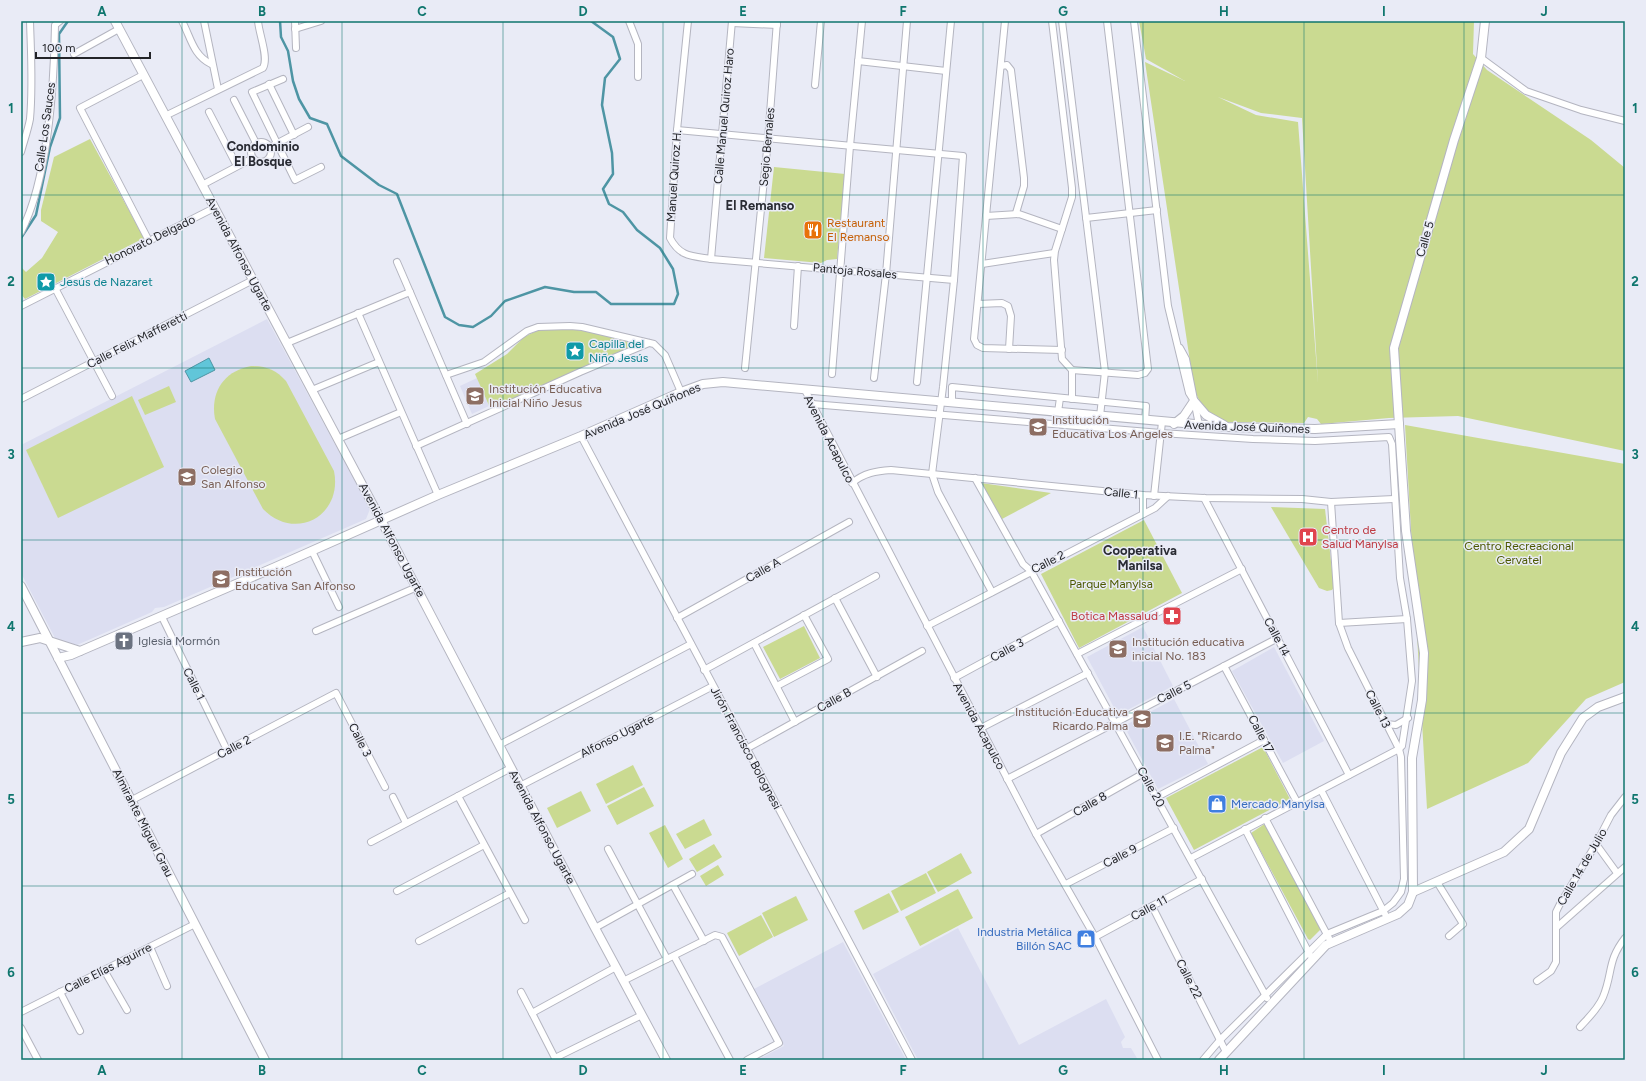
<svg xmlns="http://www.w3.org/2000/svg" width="1646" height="1081" viewBox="0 0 1646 1081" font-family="Figtree,sans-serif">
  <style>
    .built { fill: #dcdef1 }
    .green { fill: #cada91; fill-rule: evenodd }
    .water { fill: #61c6d9; stroke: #4e95a4 }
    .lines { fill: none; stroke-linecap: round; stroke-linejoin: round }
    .stream { stroke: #4e95a4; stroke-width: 2.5 }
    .street-casing { stroke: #b4b5c0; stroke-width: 8 }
    .secondary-casing { stroke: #b4b5c0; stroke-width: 10 }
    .street { stroke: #fff; stroke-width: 6 }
    .secondary { stroke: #fff; stroke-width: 8 }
    .grid { fill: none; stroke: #0f766e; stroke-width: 1; stroke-opacity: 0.55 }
    .labels { text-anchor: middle; stroke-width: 3; stroke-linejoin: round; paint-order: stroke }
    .street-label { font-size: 12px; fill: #232428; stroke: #e9ebf6 }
    .food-label { font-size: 12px; fill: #c56008; stroke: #e9ebf6; text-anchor: start }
    .culture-label { font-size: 12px; fill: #0d838f; stroke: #e9ebf6; text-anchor: start }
    .education-label { font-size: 12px; fill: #785e54; stroke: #e9ebf6; text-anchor: start }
    .health-label { font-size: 12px; fill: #be3a42; stroke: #e9ebf6; text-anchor: start }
    .park-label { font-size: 12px; fill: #4d5901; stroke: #e9ebf6 }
    .worship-label { font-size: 12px; fill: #5b616d; stroke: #e9ebf6; text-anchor: start }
    .shop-label { font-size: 12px; fill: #366cbe; stroke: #e9ebf6; text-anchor: start }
    .neighbourhood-label { font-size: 13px; font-weight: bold; fill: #2a2c34; stroke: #e9ebf6 }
    .neatline { fill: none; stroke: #0f766e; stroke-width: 1.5 }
    .grid-label { font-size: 13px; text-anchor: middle; font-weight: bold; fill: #0f766e }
  </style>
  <rect width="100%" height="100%" fill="#e9ebf6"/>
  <g class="built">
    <polygon points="267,319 370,509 366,519 164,607 155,608 152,612 77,645 56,640 21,573 21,445"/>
    <polygon points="477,378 489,406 472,414 460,386"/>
    <polygon points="1143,627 1173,686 1118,715 1087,657"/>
    <polygon points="1274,647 1324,741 1283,763 1232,671"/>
    <polygon points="1174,699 1208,764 1158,789 1124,726"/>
    <polygon points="958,928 1019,1045 1106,999 1125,1037 1121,1042 1123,1048 1131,1048 1138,1060 918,1060 873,974"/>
    <polygon points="843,942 906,1060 757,1060 784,1046 754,989"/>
  </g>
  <g class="green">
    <path d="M1139 21H1474L1473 54 1487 70 1591 140 1625 168V451L1458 416 1389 418 1321 424 1317 419 1308 417 1304 423 1225 422C1209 414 1199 405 1194 388L1145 62 1185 81 1146 59ZM1218 97 1261 113 1302 118 1318 384 1298 122 1256 115Z"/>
    <polygon points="90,139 144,238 25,299 21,294 21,267 26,272 42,258 58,232 41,221 41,210 54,157"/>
    <polygon points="774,167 845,174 837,259 827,260 821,263 764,258"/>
    <path d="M555 328C570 329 622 333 630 345L629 350 491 410 475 374 507 354 524 337 536 331Z"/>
    <path d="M251 366C266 366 276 370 286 381L334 471C343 516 295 542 263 509L215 419C210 392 224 371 251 366Z"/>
    <polygon points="169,386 176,402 145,415 138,400"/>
    <polygon points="132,396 164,467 58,518 26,450"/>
    <polygon points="1405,425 1625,464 1625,682 1586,699 1528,763 1427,809"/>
    <polygon points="981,483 1051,493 1002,519"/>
    <polygon points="1271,507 1325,509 1334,587 1332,590 1327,591 1319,588"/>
    <polygon points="1144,520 1182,593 1079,648 1041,574"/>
    <polygon points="804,626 820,658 780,679 763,647"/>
    <polygon points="1263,747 1290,799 1194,850 1166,798"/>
    <polygon points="633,765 643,785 606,804 596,784"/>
    <polygon points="644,787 654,806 617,825 607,806"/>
    <polygon points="581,791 591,811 557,828 547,808"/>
    <polygon points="704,819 712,835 685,849 676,834"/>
    <polygon points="1266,823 1322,928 1310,940 1308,939 1251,833"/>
    <polygon points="665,825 683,859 668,868 649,833"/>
    <polygon points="714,844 722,857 697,872 689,859"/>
    <polygon points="961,853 972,873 938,892 927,872"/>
    <polygon points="718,865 724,875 706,886 700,876"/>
    <polygon points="926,873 936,893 901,911 891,891"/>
    <polygon points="958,889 973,918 920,946 905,917"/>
    <polygon points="889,893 899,912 863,930 854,911"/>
    <polygon points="796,896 808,920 774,937 762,913"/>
    <polygon points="761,915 773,937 739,956 727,933"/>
  </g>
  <polygon class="water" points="209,358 215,370 191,382 185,371"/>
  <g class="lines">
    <g class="stream">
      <polyline points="280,21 281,37 288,51 293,81 299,99 310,118 327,124 341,156 379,185 397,194 445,317 459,325 473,327 491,316 505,301 545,287 574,292 596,292 611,304 674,304 678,294 673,269 660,248 637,230 623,212 609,204 603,189 613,174 612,153 602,105 605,78 620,59 613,37 591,21"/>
      <polyline points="21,238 36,215 50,147 60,118 59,34 68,21"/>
    </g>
    <g class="street-casing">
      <g id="street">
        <path d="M182 21C191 38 193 55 211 64"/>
        <polyline points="204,21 218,89"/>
        <polyline points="295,21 296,48"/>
        <polyline points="629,21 638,44 638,77"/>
        <path d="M688 21 677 130 670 238C680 257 692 256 711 259L954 280"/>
        <polyline points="1005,21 974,339 977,345 983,348 1062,350"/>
        <polyline points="1052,21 1072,188 1072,197 1055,251 1054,260 1062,359 1072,370 1072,399"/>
        <polyline points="1062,21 1105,372 1100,416"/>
        <polyline points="1134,21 1168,306 1189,393 1194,401"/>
        <polyline points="732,23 777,25"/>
        <polyline points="295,29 321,21"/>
        <polyline points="74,54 119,29"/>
        <polyline points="1481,58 1526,91 1581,110 1625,121"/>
        <polyline points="858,61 946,71"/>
        <polyline points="1001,66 1007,65 1011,70 1024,178 1024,186 1016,213"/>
        <polyline points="143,75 80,108 149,241"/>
        <polyline points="283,79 252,92 295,180 321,167"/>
        <polyline points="269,84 294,135"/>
        <polyline points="815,85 821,21"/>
        <polyline points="234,100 256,143"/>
        <polyline points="209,112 237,166"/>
        <path d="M165 116 263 68C269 58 259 34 258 21"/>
        <polyline points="677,130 963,156 954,280 943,387 932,474 938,492 992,592"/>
        <circle cx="261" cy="152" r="10"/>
        <polyline points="274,145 308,127"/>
        <path d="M21 152C24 141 28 130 30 119 33 86 31 54 30 21"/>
        <polyline points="202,185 253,158"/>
        <polyline points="986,216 1019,214 1062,229"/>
        <polyline points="1086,218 1157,210"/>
        <path d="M21 232C48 179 54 85 55 25L60 21"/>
        <polyline points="711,259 732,21"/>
        <polyline points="397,262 467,424"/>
        <polyline points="982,264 1054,253"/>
        <polyline points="55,288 112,396"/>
        <polyline points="978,304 1002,303 1008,306 1011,316 1009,349"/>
        <polyline points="21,306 214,208"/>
        <polyline points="358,313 438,495"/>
        <polyline points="794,326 798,266"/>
        <polyline points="287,343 410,292"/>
        <polyline points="1180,348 1186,359 1199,425"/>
        <polyline points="745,368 768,140 777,21"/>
        <polyline points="1072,370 1138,375 1145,373 1148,369 1107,21"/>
        <polyline points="832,374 850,146 862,21"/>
        <polyline points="446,375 484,362 527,331 538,327 570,326 582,327 654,344 665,355 681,392"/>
        <polyline points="874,378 886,274 907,21"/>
        <polyline points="917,382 951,21"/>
        <polyline points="312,390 379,362"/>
        <polyline points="805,390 1036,834 1095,937 1158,1060"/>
        <polyline points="21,399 253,280"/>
        <polyline points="952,402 952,387 1146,406 1145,420"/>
        <polyline points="812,404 1161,433 1253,439 1315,441 1389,437 1392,444 1400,578 1407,619 1412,681 1402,746 1399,749 1191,858"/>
        <polyline points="1058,412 1060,398"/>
        <polyline points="581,436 912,1060"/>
        <polyline points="338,439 401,412"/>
        <polyline points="416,446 580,372 649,343"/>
        <polyline points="975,478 1023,564 1031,571 1267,998"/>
        <path d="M852 483C864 473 876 471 891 470L1143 495 1204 498 1302 499 1331 502 1394 499"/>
        <polyline points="1154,496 1162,422"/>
        <polyline points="1204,498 1349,775"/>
        <polyline points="1143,514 1143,495"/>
        <polyline points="312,551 339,607"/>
        <polyline points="835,598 877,677"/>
        <polyline points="162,617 227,750"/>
        <polyline points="677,618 849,522"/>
        <polyline points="1339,623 1407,619"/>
        <polyline points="927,626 1155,508 1168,496"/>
        <polyline points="316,631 417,587"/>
        <polyline points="754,643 795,722"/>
        <polyline points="1077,654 1242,569"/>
        <polyline points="1224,666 1297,802"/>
        <polyline points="704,670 876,576"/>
        <polyline points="954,678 1059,621"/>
        <polyline points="777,686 828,659 804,615"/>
        <polyline points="1386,724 1396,725 1408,718"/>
        <polyline points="981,728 1088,673"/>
        <polyline points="499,745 691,644"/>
        <polyline points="746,749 922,651"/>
        <polyline points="1007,779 1278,638"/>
        <polyline points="520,786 713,686"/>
        <polyline points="1321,790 1385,914"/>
        <polyline points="458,796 525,920"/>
        <polyline points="393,797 406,823"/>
        <polyline points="1157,797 1264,740"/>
        <polyline points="132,800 336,693 385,787"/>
        <polyline points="1265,818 1331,942"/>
        <polyline points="1245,829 1310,955"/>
        <polyline points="1036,834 1144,773"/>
        <polyline points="371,842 511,768"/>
        <polyline points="1596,844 1617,873"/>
        <polyline points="608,849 667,959"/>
        <polyline points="1437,882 1463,924 1449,936"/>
        <polyline points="1066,884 1174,828"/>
        <polyline points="673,885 704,941"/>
        <polyline points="397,891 484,845"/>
        <polyline points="1152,906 1226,1052"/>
        <polyline points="1557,927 1625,867"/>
        <polyline points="595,928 692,874"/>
        <polyline points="1095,937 1202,879"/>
        <polyline points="419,941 510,893"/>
        <polyline points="150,947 167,986"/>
        <polyline points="674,956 730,1060"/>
        <polyline points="104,970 127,1010"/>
        <polyline points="623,981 715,935 722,937 779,1043 747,1060"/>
        <polyline points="1537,981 1551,971 1556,962 1556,912 1560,904 1596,844 1611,815 1625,797"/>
        <polyline points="60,992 80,1031"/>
        <polyline points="521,992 532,1013"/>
        <polyline points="21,1012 195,924"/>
        <path d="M1580 1027C1589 1017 1598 1009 1603 997 1613 973 1607 961 1625 938"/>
        <polyline points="21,1028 38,1060"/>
        <polyline points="555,1058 642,1015"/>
        <polyline points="556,1060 532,1013 616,967"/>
        <polyline points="1203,1060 1220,1040 1327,934 1383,911 1393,903 1401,892 1404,879 1401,757 1399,749 1348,648 1339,623 1331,502"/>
      </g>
    </g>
    <g class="secondary-casing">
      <g id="secondary">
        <polyline points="115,21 381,520 595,928 666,1060"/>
        <polyline points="1174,424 1184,416 1194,401 1206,415 1224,425"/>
        <polyline points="21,586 265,1060"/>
        <polyline points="21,642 40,638 80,651"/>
        <polyline points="58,658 71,655 273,568 438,495 581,436 681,392 703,384 723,382 1228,427 1315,429 1399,424"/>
        <polyline points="1413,892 1504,852 1529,829 1561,753 1583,718 1598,707 1625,697"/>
        <polyline points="1219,1060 1326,945 1398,914 1408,905 1413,892 1412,758 1422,700 1424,653 1406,531 1394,348 1454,140 1481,58 1485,21"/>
      </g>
    </g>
    <use href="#street" class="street"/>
    <use href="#secondary" class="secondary"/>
  </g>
  <path class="grid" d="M182 21V1060M342 21V1060M503 21V1060M663 21V1060M823 21V1060M983 21V1060M1143 21V1060M1304 21V1060M1464 21V1060M21 195H1625M21 368H1625M21 540H1625M21 713H1625M21 886H1625"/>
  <defs>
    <g id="restaurant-square" transform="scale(1)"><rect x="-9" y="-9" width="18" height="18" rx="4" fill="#e8710a" stroke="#e9ebf6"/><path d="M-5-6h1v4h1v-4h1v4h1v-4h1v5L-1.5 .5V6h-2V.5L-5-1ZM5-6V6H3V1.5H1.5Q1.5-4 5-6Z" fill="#fff"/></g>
    <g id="sight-square" transform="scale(1)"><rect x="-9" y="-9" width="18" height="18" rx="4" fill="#0f9aa8" stroke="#e9ebf6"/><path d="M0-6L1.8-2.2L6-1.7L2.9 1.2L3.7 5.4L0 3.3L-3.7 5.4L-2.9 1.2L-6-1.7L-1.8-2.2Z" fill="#fff"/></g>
    <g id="school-square" transform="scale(1)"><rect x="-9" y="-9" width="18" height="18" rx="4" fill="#8d6e63" stroke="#e9ebf6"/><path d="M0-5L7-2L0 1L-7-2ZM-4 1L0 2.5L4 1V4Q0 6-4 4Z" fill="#fff"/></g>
    <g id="hospital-square" transform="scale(1)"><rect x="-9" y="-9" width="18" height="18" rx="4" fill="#e0444e" stroke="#e9ebf6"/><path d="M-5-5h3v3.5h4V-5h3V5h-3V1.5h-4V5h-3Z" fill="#fff"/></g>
    <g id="pharmacy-square" transform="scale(1)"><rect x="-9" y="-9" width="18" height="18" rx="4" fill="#e0444e" stroke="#e9ebf6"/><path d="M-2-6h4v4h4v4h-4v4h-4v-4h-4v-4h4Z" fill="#fff"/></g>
    <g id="church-square" transform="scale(1)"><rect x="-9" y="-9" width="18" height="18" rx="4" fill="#6b7280" stroke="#e9ebf6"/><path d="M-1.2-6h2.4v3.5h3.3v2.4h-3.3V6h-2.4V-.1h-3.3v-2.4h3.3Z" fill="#fff"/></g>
    <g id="shop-square" transform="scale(1)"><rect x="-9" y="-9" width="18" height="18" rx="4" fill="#3f7fe0" stroke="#e9ebf6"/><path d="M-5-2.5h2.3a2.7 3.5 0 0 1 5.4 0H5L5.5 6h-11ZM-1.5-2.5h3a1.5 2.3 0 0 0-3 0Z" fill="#fff"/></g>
  </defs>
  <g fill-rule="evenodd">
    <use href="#restaurant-square" x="813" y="230"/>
    <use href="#sight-square" x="46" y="282"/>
    <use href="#sight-square" x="575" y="351"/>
    <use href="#school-square" x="475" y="396"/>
    <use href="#school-square" x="1038" y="427"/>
    <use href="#school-square" x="187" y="477"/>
    <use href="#hospital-square" x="1308" y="537"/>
    <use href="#school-square" x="221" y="579"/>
    <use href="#pharmacy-square" x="1172" y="616"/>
    <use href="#church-square" x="124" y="641"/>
    <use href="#school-square" x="1118" y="649"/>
    <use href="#school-square" x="1142" y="719"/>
    <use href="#school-square" x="1165" y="743"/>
    <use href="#shop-square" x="1217" y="804"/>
    <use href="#shop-square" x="1086" y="939"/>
  </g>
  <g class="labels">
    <g class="street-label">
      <text transform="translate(724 116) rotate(-85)" y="4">Calle Manuel Quiroz Haro</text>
      <text transform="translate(45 127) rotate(-82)" y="4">Calle Los Sauces</text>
      <text transform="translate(767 147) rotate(-85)" y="4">Segio Bernales</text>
      <text transform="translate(674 176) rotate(-86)" y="4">Manuel Quiroz H.</text>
      <text transform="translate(1425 239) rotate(-74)" y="4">Calle 5</text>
      <text transform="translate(150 240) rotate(-26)" y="4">Honorato Delgado</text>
      <text transform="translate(239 254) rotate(62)" y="4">Avenida Alfonso Ugarte</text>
      <text transform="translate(855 271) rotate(5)" y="4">Pantoja Rosales</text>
      <text transform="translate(137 340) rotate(-27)" y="4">Calle Felix Mafferetti</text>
      <text transform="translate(642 411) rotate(-23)" y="4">Avenida José Quiñones</text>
      <text transform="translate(1247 427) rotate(2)" y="4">Avenida José Quiñones</text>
      <text transform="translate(829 439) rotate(63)" y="4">Avenida Acapulco</text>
      <text transform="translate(1121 493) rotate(6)" y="4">Calle 1</text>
      <text transform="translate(392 540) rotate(62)" y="4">Avenida Alfonso Ugarte</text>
      <text transform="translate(1048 562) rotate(-27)" y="4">Calle 2</text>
      <text transform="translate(763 570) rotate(-29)" y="4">Calle A</text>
      <text transform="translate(1277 637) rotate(62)" y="4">Calle 14</text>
      <text transform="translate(1007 650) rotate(-28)" y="4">Calle 3</text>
      <text transform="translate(194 684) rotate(64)" y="4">Calle 1</text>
      <text transform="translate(1174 692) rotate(-27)" y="4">Calle 5</text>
      <text transform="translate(834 700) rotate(-29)" y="4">Calle B</text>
      <text transform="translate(1378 709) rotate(63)" y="4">Calle 13</text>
      <text transform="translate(979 726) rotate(62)" y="4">Avenida Acapulco</text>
      <text transform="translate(1261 734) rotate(62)" y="4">Calle 17</text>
      <text transform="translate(617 736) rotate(-27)" y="4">Alfonso Ugarte</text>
      <text transform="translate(360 740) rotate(63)" y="4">Calle 3</text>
      <text transform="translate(234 747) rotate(-28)" y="4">Calle 2</text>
      <text transform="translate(746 748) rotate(62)" y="4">Jirón Francisco Bolognesi</text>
      <text transform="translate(1151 787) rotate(61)" y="4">Calle 20</text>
      <text transform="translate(1090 804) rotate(-30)" y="4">Calle 8</text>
      <text transform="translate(143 823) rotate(63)" y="4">Almirante Miguel Grau</text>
      <text transform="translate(542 827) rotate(62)" y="4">Avenida Alfonso Ugarte</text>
      <text transform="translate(1120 856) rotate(-28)" y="4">Calle 9</text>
      <text transform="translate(1582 867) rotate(-60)" y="4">Calle 14 de Julio</text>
      <text transform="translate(1149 908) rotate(-28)" y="4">Calle 11</text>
      <text transform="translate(108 968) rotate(-27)" y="4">Calle Elías Aguirre</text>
      <text transform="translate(1189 979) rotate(63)" y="4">Calle 22</text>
    </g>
    <g class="food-label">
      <text x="827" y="227">Restaurant<tspan x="827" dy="14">El Remanso</tspan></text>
    </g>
    <g class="culture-label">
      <text x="60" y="286">Jesús de Nazaret</text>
      <text x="589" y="348">Capilla del<tspan x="589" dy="14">Niño Jesús</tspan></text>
    </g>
    <g class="education-label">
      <text x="489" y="393">Institución Educativa<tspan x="489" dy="14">Inicial Niño Jesus</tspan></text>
      <text x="1052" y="424">Institución<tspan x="1052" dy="14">Educativa Los Angeles</tspan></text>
      <text x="201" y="474">Colegio<tspan x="201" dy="14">San Alfonso</tspan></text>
      <text x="235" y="576">Institución<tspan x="235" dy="14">Educativa San Alfonso</tspan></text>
      <text x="1132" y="646">Institución educativa<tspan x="1132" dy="14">inicial No. 183</tspan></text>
      <text x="1128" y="716" text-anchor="end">Institución Educativa<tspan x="1128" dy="14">Ricardo Palma</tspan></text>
      <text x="1179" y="740">I.E. "Ricardo<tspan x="1179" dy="14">Palma"</tspan></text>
    </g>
    <g class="health-label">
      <text x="1322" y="534">Centro de<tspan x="1322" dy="14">Salud Manylsa</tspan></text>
      <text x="1158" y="620" text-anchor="end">Botica Massalud</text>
    </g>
    <g class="park-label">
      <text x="1519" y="550">Centro Recreacional<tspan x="1519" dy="14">Cervatel</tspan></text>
      <text x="1111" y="588">Parque Manylsa</text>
    </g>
    <g class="worship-label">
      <text x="138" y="645">Iglesia Mormón</text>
    </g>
    <g class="shop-label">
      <text x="1231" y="808">Mercado Manylsa</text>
      <text x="1072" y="936" text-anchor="end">Industria Metálica<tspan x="1072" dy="14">Billón SAC</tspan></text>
    </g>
    <g class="neighbourhood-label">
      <text x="263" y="151">Condominio<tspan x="263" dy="15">El Bosque</tspan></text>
      <text x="760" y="210">El Remanso</text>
      <text x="1140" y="555">Cooperativa<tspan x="1140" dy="15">Manilsa</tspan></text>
    </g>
  </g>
  <rect width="1646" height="1081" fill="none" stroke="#e9ebf6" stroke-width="44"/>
  <path d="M36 52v6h114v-6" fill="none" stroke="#232428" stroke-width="2"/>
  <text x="42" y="52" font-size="12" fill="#232428" stroke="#e9ebf6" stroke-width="3" paint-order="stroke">100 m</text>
  <rect x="22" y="22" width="1602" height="1037" class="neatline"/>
  <g class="grid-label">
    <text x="102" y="16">A</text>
    <text x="262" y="16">B</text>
    <text x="422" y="16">C</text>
    <text x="583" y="16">D</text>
    <text x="743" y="16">E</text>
    <text x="903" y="16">F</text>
    <text x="1063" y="16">G</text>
    <text x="1224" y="16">H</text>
    <text x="1384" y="16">I</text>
    <text x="1544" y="16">J</text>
    <text x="11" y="113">1</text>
    <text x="1635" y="113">1</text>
    <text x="11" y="286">2</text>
    <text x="1635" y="286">2</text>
    <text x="11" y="459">3</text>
    <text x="1635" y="459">3</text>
    <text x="11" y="631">4</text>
    <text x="1635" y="631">4</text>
    <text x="11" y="804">5</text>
    <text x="1635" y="804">5</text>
    <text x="11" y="977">6</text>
    <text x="1635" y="977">6</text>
    <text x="102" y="1075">A</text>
    <text x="262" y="1075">B</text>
    <text x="422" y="1075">C</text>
    <text x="583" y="1075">D</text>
    <text x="743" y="1075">E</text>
    <text x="903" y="1075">F</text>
    <text x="1063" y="1075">G</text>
    <text x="1224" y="1075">H</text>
    <text x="1384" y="1075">I</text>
    <text x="1544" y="1075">J</text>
  </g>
</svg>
